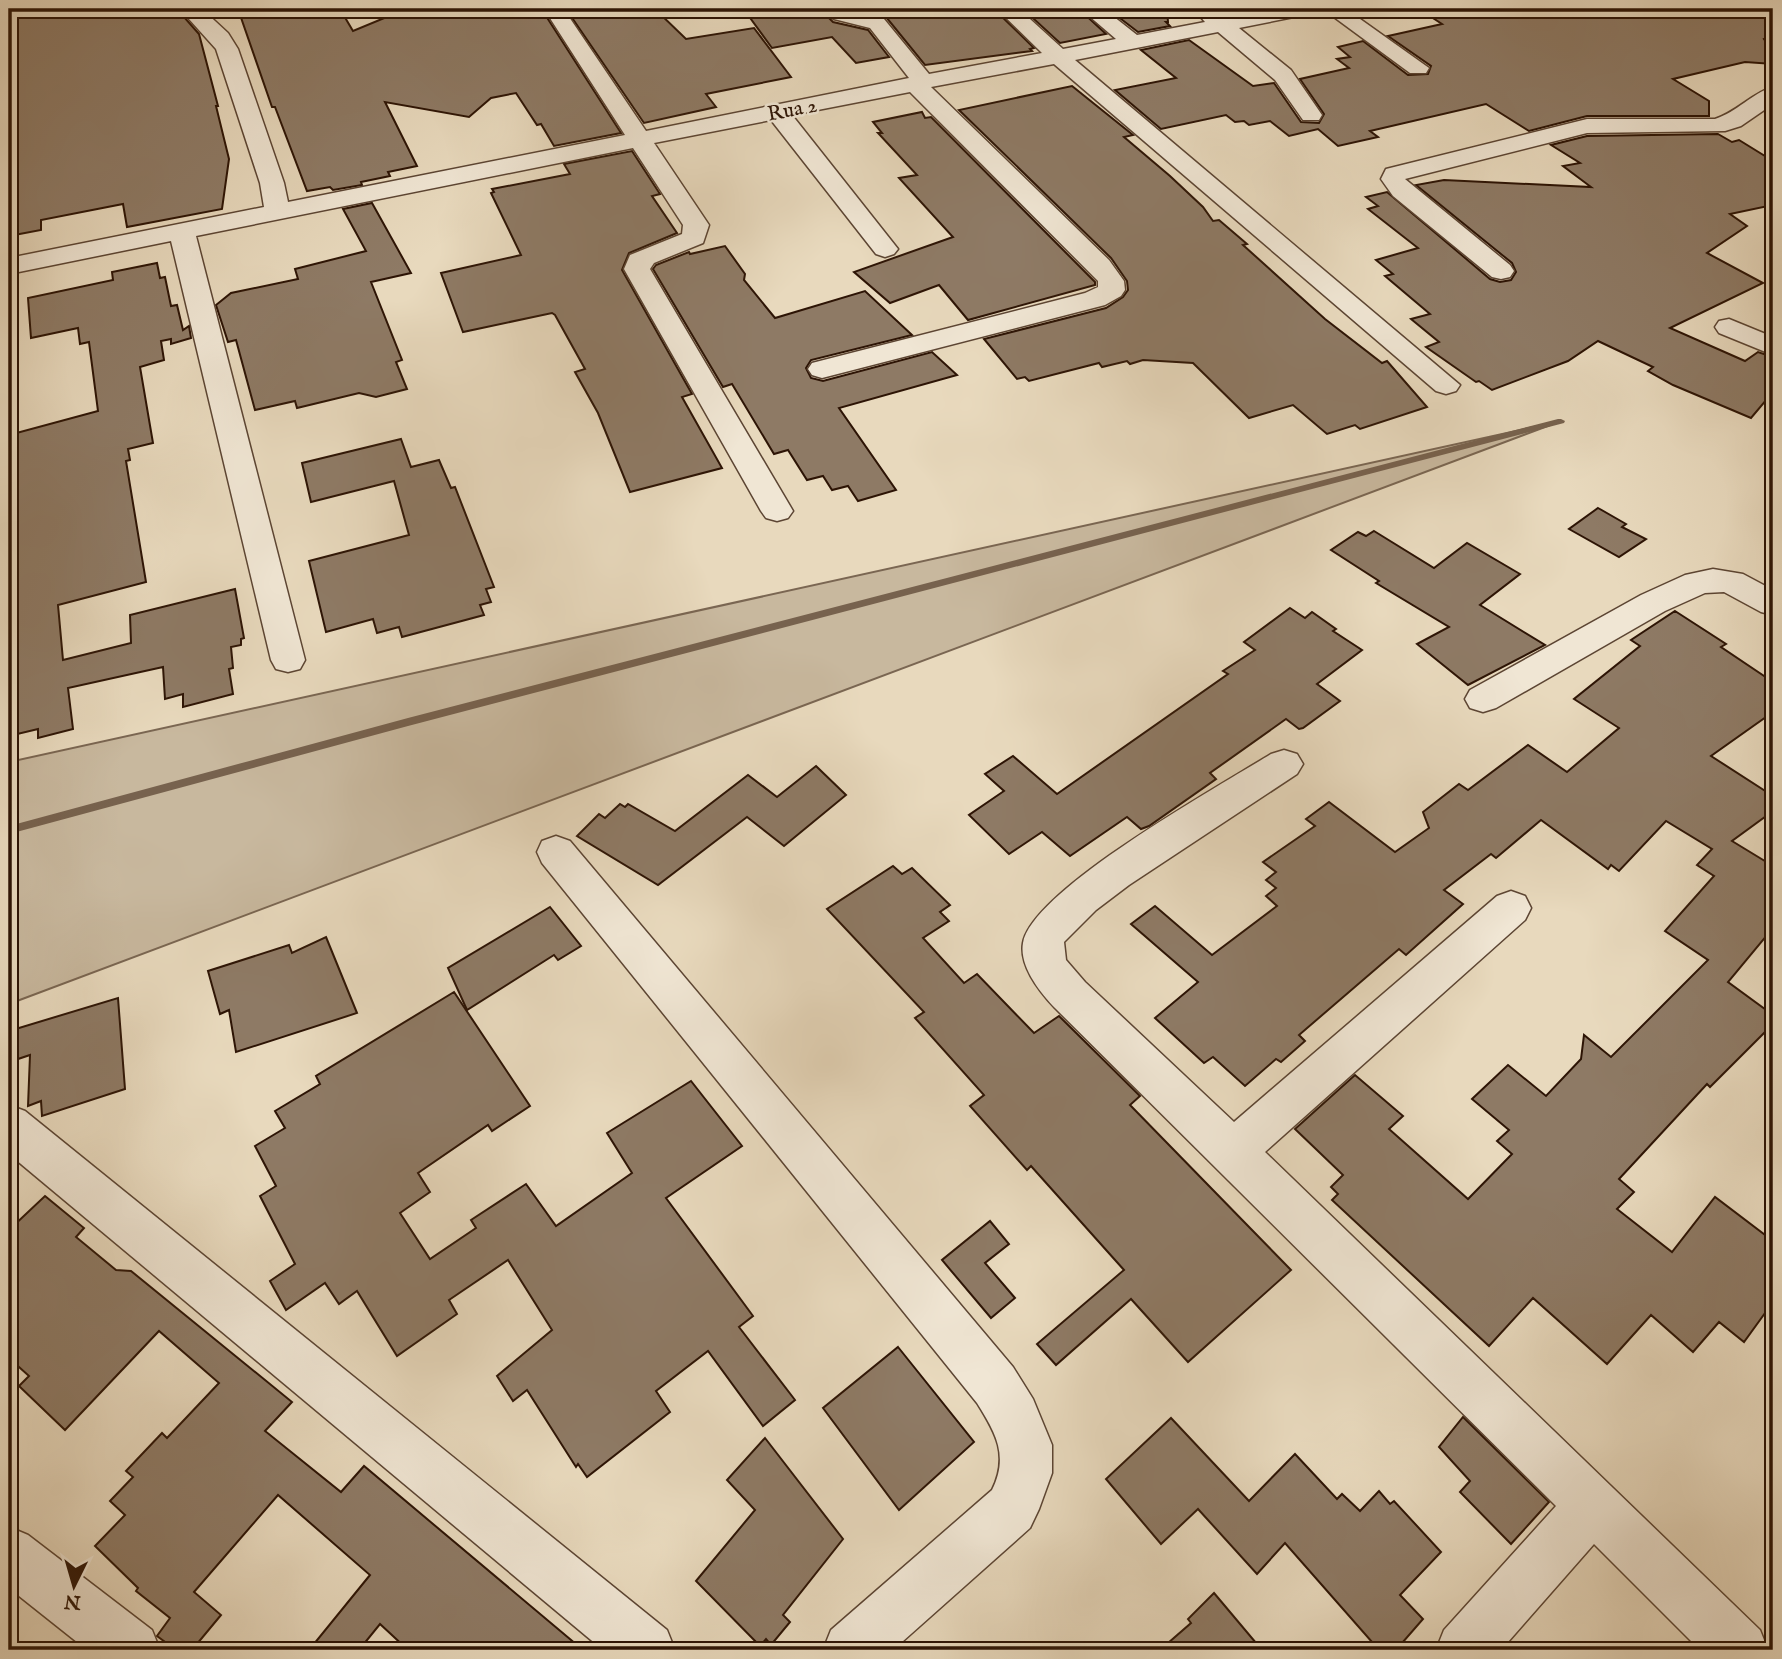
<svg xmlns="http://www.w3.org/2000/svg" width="1782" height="1659" viewBox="0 0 1782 1659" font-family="'IM FELL English',serif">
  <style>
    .green { fill: #c8b89e; stroke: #7a6652; stroke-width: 2 }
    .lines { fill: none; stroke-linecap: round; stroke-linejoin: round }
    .stream { fill: #77624e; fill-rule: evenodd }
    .building { fill: #8e7a65; stroke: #2d1405; stroke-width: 2 }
    .minor-casing { stroke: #5c4533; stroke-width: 3 }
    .minor { fill: #f0e6d4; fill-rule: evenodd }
    .labels { text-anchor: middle; stroke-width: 5; stroke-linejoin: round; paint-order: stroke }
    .far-street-label { font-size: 21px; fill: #2d1405; stroke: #f0e6d4 }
  </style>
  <rect width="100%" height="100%" fill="#e8d9bd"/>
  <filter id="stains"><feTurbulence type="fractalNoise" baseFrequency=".00286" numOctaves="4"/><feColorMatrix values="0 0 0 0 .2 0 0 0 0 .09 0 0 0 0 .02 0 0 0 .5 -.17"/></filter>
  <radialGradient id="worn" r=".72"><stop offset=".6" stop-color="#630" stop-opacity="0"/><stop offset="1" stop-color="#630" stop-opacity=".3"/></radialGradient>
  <polygon class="green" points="1561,421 9,1004 9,762"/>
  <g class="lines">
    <polygon class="stream" points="1558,419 1561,419 1565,421 1564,423 408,726 9,834 9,826 408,718"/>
  </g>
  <g class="building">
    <polygon points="9,9 177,9 199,34 218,106 216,106 229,159 222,209 127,227 123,204 41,220 41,230 9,236"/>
    <polygon points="238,9 340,9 353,31 406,9 550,9 546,16 621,133 554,146 541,124 537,125 516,93 491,98 469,117 385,102 417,166 388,172 390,176 361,182 362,185 333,190 330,187 307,191 275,107 272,107"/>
    <polygon points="566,9 655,9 686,39 754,28 791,77 706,94 716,107 644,123"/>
    <polygon points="751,9 820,9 833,22 868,30 889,57 856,63 832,37 772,48 748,15 755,14"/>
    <polygon points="855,9 994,9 1034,48 1030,49 1032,51 925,65 886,17"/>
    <polygon points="1023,9 1079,9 1106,34 1060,43"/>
    <polygon points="1108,9 1167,9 1168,22 1166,22 1170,26 1138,32"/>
    <polygon points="1419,9 1773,9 1773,36 1764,39 1773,52 1773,64 1745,62 1673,79 1709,101 1709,116 1587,116 1529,131 1486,104 1370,131 1378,137 1338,146 1318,129 1289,136 1270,121 1249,125 1244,121 1235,122 1226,115 1161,129 1115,90 1176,78 1141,50 1189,40 1253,86 1274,83 1301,122 1319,123 1324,114 1300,79 1349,68 1337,59 1350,57 1338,47 1363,41 1408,75 1428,74 1431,66 1388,36 1442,24"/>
    <polygon points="1072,86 1133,135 1124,137 1170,176 1203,207 1213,221 1219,220 1247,244 1243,245 1325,319 1382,363 1387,361 1427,407 1360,429 1355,425 1327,434 1293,405 1249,418 1193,363 1143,360 1130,364 1127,361 1102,367 1099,363 1029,381 1025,377 1017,379 984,339 1106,308 1123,297 1128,290 1127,281 1111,258 959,110"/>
    <polygon points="922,112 925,118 931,117 1095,282 1095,285 968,320 939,285 890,303 854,272 953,237 899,178 917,175 878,133 882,133 873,122"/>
    <polygon points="1718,134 1732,142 1739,140 1773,161 1773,205 1730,214 1747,226 1707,253 1763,283 1670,328 1745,361 1758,352 1773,357 1773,392 1751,418 1673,385 1648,371 1653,367 1598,341 1568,361 1492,390 1479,381 1476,382 1426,347 1439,342 1411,319 1430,314 1385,276 1393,274 1376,260 1418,248 1368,209 1378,206 1366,197 1387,192 1490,279 1500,282 1511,280 1516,272 1512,263 1416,185 1444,180 1591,187 1563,166 1580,163 1551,145 1587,136"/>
    <polygon points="632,151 660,194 652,196 677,233 629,253 622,270 692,394 682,397 722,468 630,492 598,413 575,372 585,369 555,315 552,313 463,332 441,273 521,255 491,193 494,192 492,189 570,174 564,164"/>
    <polygon points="372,203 411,273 371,282 402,360 396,362 407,389 376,397 359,393 297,408 295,401 255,410 236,340 228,342 216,305 231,293 298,279 295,269 366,251 343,209"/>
    <polygon points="725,246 745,274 744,280 775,318 865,291 912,335 811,360 806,368 811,378 823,381 932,352 957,375 839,408 896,490 858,501 848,486 832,490 823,476 807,480 788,450 774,454 732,384 723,387 653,269 656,265 689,252 690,254"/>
    <polygon points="157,263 160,278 165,277 171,306 177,305 183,330 189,326 191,338 171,344 171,339 161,341 164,360 140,367 153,443 128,449 130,460 126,461 146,582 58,605 63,660 131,643 130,615 235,589 244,638 241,639 241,645 231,647 233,668 229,669 233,694 183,707 183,694 165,699 163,667 68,688 73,729 38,738 38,729 9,736 9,435 98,411 89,342 80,344 78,328 31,338 28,298 113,280 112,272"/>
    <polygon points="401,439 411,467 439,460 451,488 455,487 494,587 486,589 491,602 480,605 484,615 402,637 399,627 377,633 373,619 326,632 309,561 409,535 394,481 311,502 302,463"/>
    <polygon points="1598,508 1626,524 1622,527 1646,539 1619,557 1569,529"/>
    <polygon points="1374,531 1434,568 1467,543 1520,574 1480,605 1545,645 1468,685 1417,644 1449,627 1376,583 1379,581 1331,550 1358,532 1366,536"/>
    <polygon points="1290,608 1305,618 1312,612 1336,629 1333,631 1362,650 1317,684 1340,701 1303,728 1299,729 1286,719 1210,773 1216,779 1149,826 1141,829 1127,817 1070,856 1042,832 1009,854 969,815 1004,791 985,774 1013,756 1057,794 1228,674 1223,671 1255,650 1244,642"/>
    <polygon points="1675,611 1726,644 1721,647 1773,682 1773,712 1711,756 1773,796 1773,811 1732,841 1773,866 1773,928 1728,982 1773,1015 1773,1024 1710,1087 1707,1084 1619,1179 1634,1192 1617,1209 1672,1252 1715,1197 1773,1241 1773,1302 1744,1342 1719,1322 1693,1352 1651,1315 1607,1364 1533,1298 1489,1346 1332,1200 1338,1194 1331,1187 1343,1175 1295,1129 1355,1075 1403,1116 1389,1129 1468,1199 1512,1154 1497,1141 1509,1130 1472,1099 1508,1065 1546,1096 1581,1059 1584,1035 1611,1057 1708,960 1665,931 1714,876 1697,865 1712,849 1666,821 1619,871 1611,865 1608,869 1541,820 1496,858 1491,854 1444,890 1463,904 1406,955 1399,949 1299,1035 1305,1041 1281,1062 1276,1059 1245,1086 1213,1057 1204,1063 1155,1018 1198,982 1131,924 1155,906 1212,955 1277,906 1266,896 1276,888 1266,880 1276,872 1263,862 1315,826 1306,819 1329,802 1395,852 1429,828 1423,812 1459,784 1468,790 1528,745 1567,772 1619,728 1574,699 1640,646 1631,640"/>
    <polygon points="816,766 846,795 784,846 747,817 658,885 577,836 599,814 605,818 620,804 625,807 628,804 675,831 748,775 777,797"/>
    <polygon points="893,866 902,874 912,868 950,905 940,912 949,921 923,938 964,983 977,974 1034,1033 1059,1016 1140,1096 1130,1105 1291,1270 1188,1362 1131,1299 1056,1365 1037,1344 1124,1270 1031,1166 1027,1170 970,1106 984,1095 915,1018 924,1012 827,909"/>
    <polygon points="550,907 581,946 558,960 554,955 467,1010 448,968"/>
    <polygon points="326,937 357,1013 236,1052 229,1010 220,1014 208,971 289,945 292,953"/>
    <polygon points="454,992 530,1106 492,1131 488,1125 418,1173 430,1192 400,1213 430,1259 476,1228 471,1220 526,1184 556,1226 632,1173 607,1133 691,1081 742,1146 666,1198 753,1316 739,1327 795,1400 763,1426 708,1351 656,1391 670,1412 587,1477 578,1464 576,1467 527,1390 513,1401 497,1376 552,1330 508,1260 449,1300 457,1314 397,1356 357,1291 339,1304 325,1283 286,1310 270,1281 295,1264 260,1196 276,1186 255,1146 285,1128 275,1111 320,1084 316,1076"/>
    <polygon points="118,998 125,1089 42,1116 41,1101 28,1106 30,1055 9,1062 9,1031"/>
    <polygon points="45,1196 84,1228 76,1237 116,1270 131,1271 292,1402 265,1431 341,1492 364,1466 583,1650 408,1650 380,1624 359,1650 309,1650 370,1575 278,1495 194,1592 221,1615 192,1650 176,1650 157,1636 170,1618 136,1591 138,1588 95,1546 125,1515 110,1501 133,1477 126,1471 162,1433 167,1438 219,1383 159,1331 65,1430 19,1386 29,1376 9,1358 9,1230"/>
    <polygon points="990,1221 1009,1244 985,1263 1015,1298 991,1318 942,1260"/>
    <polygon points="898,1347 974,1442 899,1510 823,1408"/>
    <polygon points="1463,1417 1549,1502 1511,1544 1460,1492 1470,1481 1439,1447"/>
    <polygon points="1171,1418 1249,1501 1295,1454 1337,1499 1342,1494 1360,1511 1379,1491 1390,1504 1394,1501 1441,1552 1400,1595 1423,1619 1396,1650 1379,1650 1285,1543 1257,1574 1198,1509 1161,1544 1106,1479"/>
    <polygon points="765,1438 843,1539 783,1615 790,1622 771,1645 766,1639 760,1646 696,1581 755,1510 727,1480"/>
    <polygon points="1214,1593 1262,1650 1160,1650 1191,1623 1188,1619"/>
  </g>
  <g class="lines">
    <g class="minor-casing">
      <g id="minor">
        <polygon points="180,9 202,9 228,33 238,49 284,183 288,202 625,135 548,15 551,11 565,11 646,131 909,78 870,28 834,19 822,9 846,9 884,19 929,74 1042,53 997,9 1019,9 1063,49 1116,39 1081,9 1104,9 1137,35 1205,22 1198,14 1204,9 1215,10 1226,18 1276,9 1317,9 1314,13 1239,28 1291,70 1322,115 1319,120 1303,120 1275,80 1218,32 1075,60 1460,385 1456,391 1446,394 1436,391 1054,64 931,87 1109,260 1124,281 1125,290 1121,296 1105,305 822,378 812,375 808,369 812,363 1085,293 1098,287 1098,281 910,92 792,115 898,249 894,254 885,257 876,254 771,120 654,143 709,225 703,243 654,263 650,269 793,511 788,518 777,521 766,518 761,511 624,269 630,255 682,234 683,225 633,148 196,236 305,660 300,669 288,672 276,669 271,660 171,241 9,274 9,258 264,207 260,183 216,49"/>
        <polygon points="1323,9 1346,9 1429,68 1426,73 1410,73"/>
        <path d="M1773 87V104L1741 126 1725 131 1587 133 1405 179 1510 265 1514 271 1510 277 1501 279 1492 277 1393 196 1381 179 1386 169 1587 119H1715C1737 112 1752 93 1773 87Z"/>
        <polygon points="1729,319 1773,337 1773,355 1719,333 1715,327 1719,321"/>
        <polygon points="1713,569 1743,574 1773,590 1773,615 1761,612 1724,592 1705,593 1665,611 1496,708 1483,712 1470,708 1465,699 1470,690 1641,595 1685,575"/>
        <path d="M1284 750 1297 754 1303 764 1297 774 1129 885 1096 910 1064 942 1066 960 1085 982 1234 1122 1497 896 1511 891 1525 896 1531 908 1525 920 1265 1152 1760 1630 1768 1650H1700L1594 1544 1501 1650H1436L1444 1630 1556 1506 1055 1008C1040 992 1019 966 1023 943 1032 890 1221 785 1271 754Z"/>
        <path d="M556 836 570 841 1013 1367 1033 1399 1052 1445V1473L1039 1509 1030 1528 893 1650H823L831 1630 992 1490C1009 1456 996 1433 977 1403L542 863 537 852 542 841Z"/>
        <polygon points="9,1105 25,1111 667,1630 675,1650 603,1650 9,1154"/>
        <polygon points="9,1527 28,1535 152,1630 160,1650 87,1650 9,1588"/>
      </g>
    </g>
    <use href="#minor" class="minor"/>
  </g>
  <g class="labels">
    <g class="far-street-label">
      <text transform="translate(792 109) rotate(-11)" y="7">Rua 2</text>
    </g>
  </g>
  <rect width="1782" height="1659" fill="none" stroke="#e8d9bd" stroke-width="35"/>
  <rect x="10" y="10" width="1761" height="1638" fill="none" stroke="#2d1405" stroke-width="3.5"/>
  <rect x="18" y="18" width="1747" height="1624" fill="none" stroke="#2d1405" stroke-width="2"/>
  <g transform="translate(74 1586) rotate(185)" stroke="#f0e6d4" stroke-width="5" paint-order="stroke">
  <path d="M0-5L12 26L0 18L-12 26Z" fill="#2d1405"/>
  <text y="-10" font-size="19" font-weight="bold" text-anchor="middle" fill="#2d1405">N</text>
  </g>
  <rect width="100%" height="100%" filter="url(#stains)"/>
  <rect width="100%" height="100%" fill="url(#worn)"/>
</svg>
